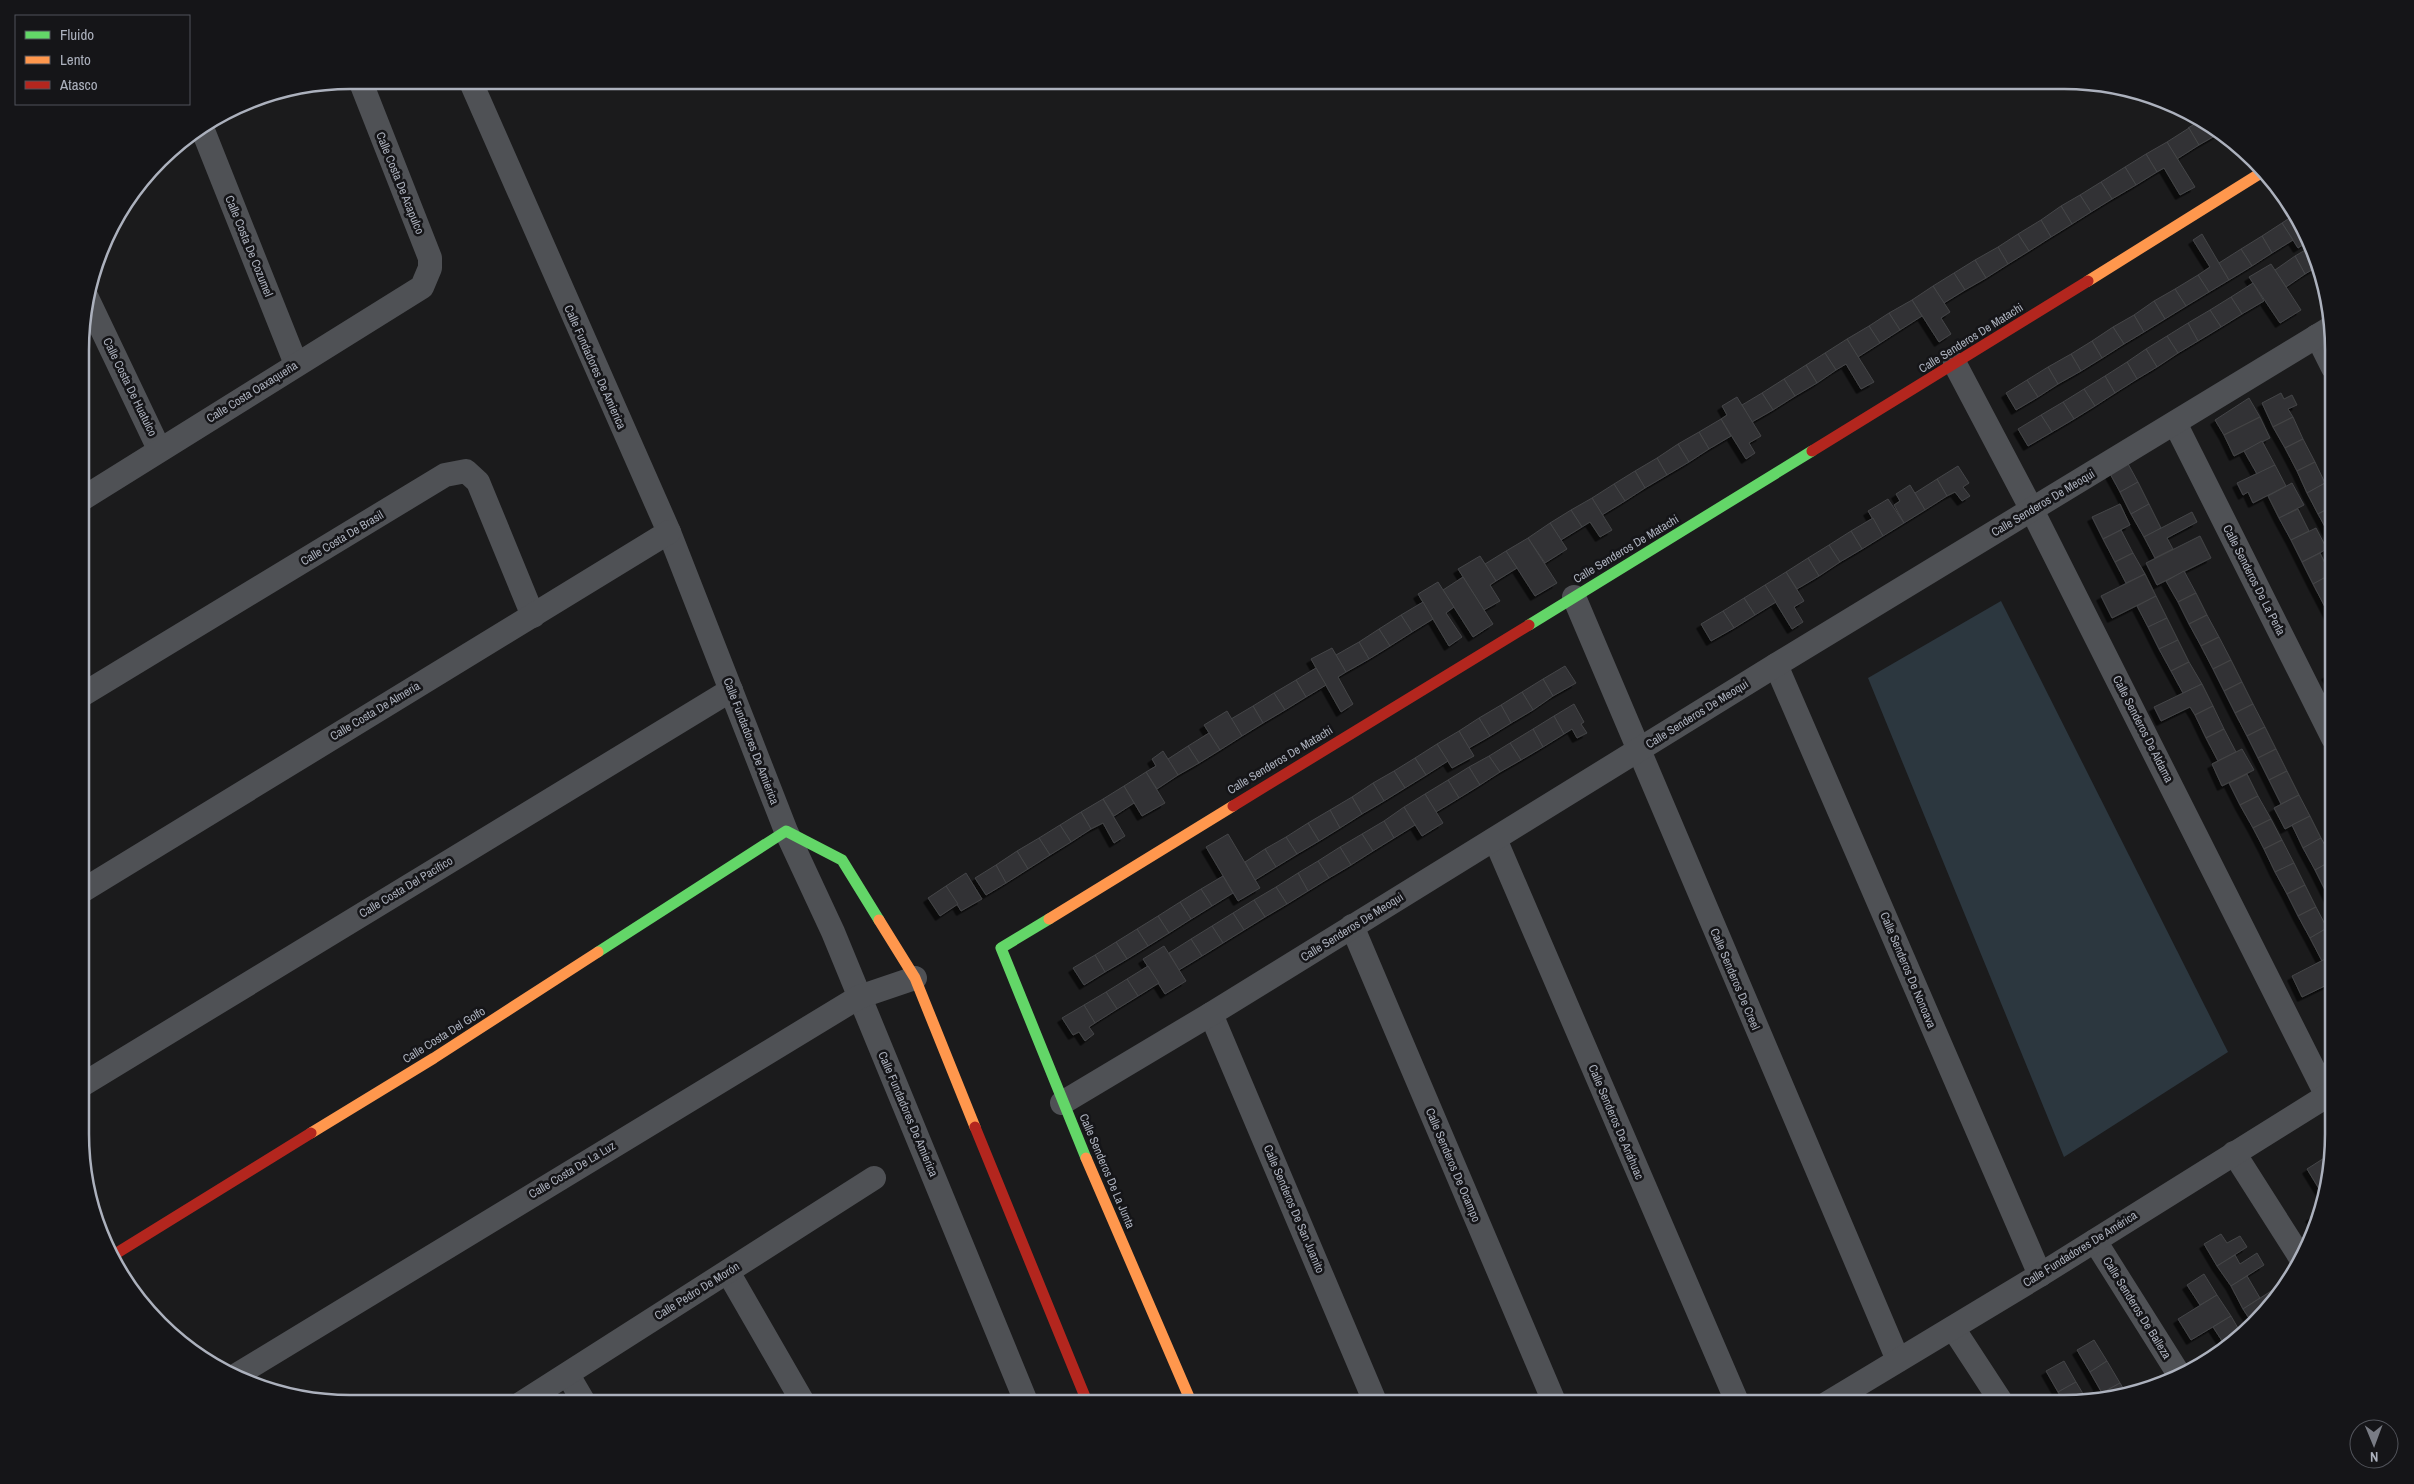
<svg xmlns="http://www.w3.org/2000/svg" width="2414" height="1484" viewBox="0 0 2414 1484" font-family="'Archivo Narrow',sans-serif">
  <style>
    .water { fill: #2c373f }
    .building { fill: #333334; stroke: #444548; filter: url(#shadow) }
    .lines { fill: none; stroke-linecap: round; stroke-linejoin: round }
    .street { stroke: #4f5155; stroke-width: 24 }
    .fast { stroke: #63d668; stroke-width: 11 }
    .slow { stroke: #ff974d; stroke-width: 11 }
    .jam { stroke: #b3261e; stroke-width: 11 }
    .labels { text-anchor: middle; stroke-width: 5; stroke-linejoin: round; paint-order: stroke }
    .street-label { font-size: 12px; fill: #acb1bd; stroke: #151518 }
    .rim { fill: none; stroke: #acb1bd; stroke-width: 2.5 }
  </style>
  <defs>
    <filter id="shadow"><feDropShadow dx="-4.5" dy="4.5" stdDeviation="0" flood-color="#0009"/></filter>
  </defs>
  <rect width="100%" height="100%" fill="#1b1b1c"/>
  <polygon class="water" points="2001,601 2228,1052 2064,1157 1868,678"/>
  <g class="building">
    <polygon points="2203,119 2220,133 2199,145 2188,128"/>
    <polygon points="2189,128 2199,145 2177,159 2167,142"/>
    <polygon points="2167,142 2195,187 2180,195 2164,168 2157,172 2146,154"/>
    <polygon points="2146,154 2157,172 2136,185 2125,167"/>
    <polygon points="2125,167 2136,185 2112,199 2101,182"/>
    <polygon points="2101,182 2112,199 2091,212 2080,195"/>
    <polygon points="2080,195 2091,212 2072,224 2061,206"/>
    <polygon points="2290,204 2298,215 2309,241 2298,248 2282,223 2294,215"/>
    <polygon points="2061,206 2072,224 2051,237 2041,220"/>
    <polygon points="2041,220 2051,237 2029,251 2018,234"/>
    <polygon points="2282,223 2293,240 2272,253 2262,236"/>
    <polygon points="2018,234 2029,251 2008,264 1998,247"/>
    <polygon points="2202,234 2229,280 2209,292 2198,275 2210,267 2193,240"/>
    <polygon points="2262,236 2272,253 2252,266 2241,249"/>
    <polygon points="2312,246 2320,265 2305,274 2295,256"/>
    <polygon points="1998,247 2008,264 1986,278 1975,260"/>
    <polygon points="2241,249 2252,266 2229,280 2219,263"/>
    <polygon points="2295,256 2305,274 2286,287 2275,270"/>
    <polygon points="1975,260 1986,278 1965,290 1954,273"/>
    <polygon points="2271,264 2301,310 2280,323 2249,277"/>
    <polygon points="1954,273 1965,290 1944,303 1933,286"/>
    <polygon points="2198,275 2209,292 2186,306 2175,289"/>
    <polygon points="2253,283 2264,301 2242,314 2231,297"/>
    <polygon points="1933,286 1950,312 1941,318 1951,334 1939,342 1912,300"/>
    <polygon points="2175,289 2186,306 2165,319 2154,301"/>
    <polygon points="2231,297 2242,314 2221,327 2210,310"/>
    <polygon points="1912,300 1922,316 1900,330 1889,313"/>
    <polygon points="2154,301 2165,319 2144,332 2134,315"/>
    <polygon points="2210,310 2221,327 2198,341 2188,323"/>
    <polygon points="1889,313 1900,330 1880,343 1869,326"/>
    <polygon points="2134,315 2144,332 2124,344 2113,327"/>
    <polygon points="2188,323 2198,341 2178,353 2167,336"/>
    <polygon points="1869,326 1880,343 1858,357 1847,339"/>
    <polygon points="2113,327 2124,344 2102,358 2092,341"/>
    <polygon points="2167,336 2178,353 2157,367 2146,349"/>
    <polygon points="1847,339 1874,382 1861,389 1846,364 1836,370 1825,353"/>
    <polygon points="2092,341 2102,358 2081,371 2071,354"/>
    <polygon points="2146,349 2157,367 2137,379 2127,362"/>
    <polygon points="1825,353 1836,370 1817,383 1806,365"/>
    <polygon points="2071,354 2081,371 2058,384 2048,367"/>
    <polygon points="2127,362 2137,379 2115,393 2105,376"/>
    <polygon points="1806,365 1817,383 1795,396 1784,379"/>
    <polygon points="2048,367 2058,384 2038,397 2027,380"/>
    <polygon points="2105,376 2115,393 2095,406 2084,389"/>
    <polygon points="1784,379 1795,396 1773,410 1762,393"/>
    <polygon points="2027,380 2038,397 2016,410 2006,393"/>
    <polygon points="2084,389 2095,406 2074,419 2063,402"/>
    <polygon points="1762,393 1773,410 1752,422 1742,405"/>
    <polygon points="2281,393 2284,399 2292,395 2297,405 2288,409 2293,417 2273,427 2262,403"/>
    <polygon points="1737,397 1761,436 1749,443 1755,453 1746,459 1721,419 1727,415 1722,406"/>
    <polygon points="2249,398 2260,417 2224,435 2215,420"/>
    <polygon points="2063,402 2074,419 2052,432 2041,415"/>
    <polygon points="2041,415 2052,432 2028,446 2018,429"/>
    <polygon points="2260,417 2270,438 2234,456 2224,435"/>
    <polygon points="2293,417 2303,439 2285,448 2273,427"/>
    <polygon points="1721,419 1731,436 1709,449 1699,432"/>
    <polygon points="1699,432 1709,449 1689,462 1678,444"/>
    <polygon points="2303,439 2315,462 2297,471 2285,448"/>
    <polygon points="2262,441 2275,465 2257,474 2244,451"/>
    <polygon points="1678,444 1689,462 1667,475 1657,458"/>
    <polygon points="1657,458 1667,475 1645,488 1635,471"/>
    <polygon points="2126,460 2138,482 2120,492 2108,470"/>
    <polygon points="2315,462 2325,483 2307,493 2297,471"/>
    <polygon points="2275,465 2286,486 2253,503 2248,492 2243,495 2237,483"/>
    <polygon points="1958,466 1969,483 1963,487 1970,496 1962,501 1955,492 1947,496 1937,479"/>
    <polygon points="1635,471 1645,488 1625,501 1614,484"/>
    <polygon points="1937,479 1947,496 1925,510 1915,493"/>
    <polygon points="2138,482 2149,504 2131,514 2120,492"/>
    <polygon points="2292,483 2304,505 2279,518 2268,496"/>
    <polygon points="2325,483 2333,498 2333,506 2318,514 2307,493"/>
    <polygon points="1614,484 1625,501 1602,515 1592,498"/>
    <polygon points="1910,485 1925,510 1904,523 1894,505 1900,501 1896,494"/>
    <polygon points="1592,498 1612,530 1600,537 1590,522 1582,527 1571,510"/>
    <polygon points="1888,499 1904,523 1883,536 1868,511"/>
    <polygon points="2120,504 2130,525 2103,539 2092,517"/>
    <polygon points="2149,504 2161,528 2144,537 2131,514"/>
    <polygon points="2333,506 2333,534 2330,536 2318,514"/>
    <polygon points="2298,509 2309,531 2291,540 2279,518"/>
    <polygon points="1571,510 1582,527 1561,540 1550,523"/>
    <polygon points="2192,512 2197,522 2167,538 2173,549 2155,558 2144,537"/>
    <polygon points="1873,518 1883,536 1862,549 1851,531"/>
    <polygon points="1550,523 1567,549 1545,563 1528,538"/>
    <polygon points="2316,528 2327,549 2302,562 2291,540"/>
    <polygon points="2121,530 2133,553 2115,562 2103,539"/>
    <polygon points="1851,531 1862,549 1840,562 1829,545"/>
    <polygon points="2200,536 2211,558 2157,585 2146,563"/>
    <polygon points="1528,538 1557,583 1535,596 1506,551"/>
    <polygon points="1829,545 1840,562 1819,576 1808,558"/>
    <polygon points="1506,551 1517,568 1496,581 1485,564"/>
    <polygon points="2133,553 2145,574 2126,583 2115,562"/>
    <polygon points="2320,553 2331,575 2313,584 2302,562"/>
    <polygon points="1480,556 1496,581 1490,585 1500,601 1484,610 1458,569"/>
    <polygon points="1808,558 1819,576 1797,589 1786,572"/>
    <polygon points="2184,571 2196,593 2178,602 2166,581"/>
    <polygon points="1786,572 1804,601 1794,607 1803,622 1792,629 1765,585"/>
    <polygon points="2333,573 2333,603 2325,607 2313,584"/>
    <polygon points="2145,574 2156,596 2112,618 2101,596"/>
    <polygon points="1463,577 1493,624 1473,637 1443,590"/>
    <polygon points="1438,582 1454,607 1446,613 1462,637 1449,646 1418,594"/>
    <polygon points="1765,585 1776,602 1755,615 1744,598"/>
    <polygon points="2196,593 2207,615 2189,624 2178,602"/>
    <polygon points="2156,596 2167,618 2148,627 2137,606"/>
    <polygon points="1744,598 1755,615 1734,628 1723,611"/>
    <polygon points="1423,602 1433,619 1412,632 1401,615"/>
    <polygon points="2333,603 2333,623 2325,607"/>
    <polygon points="1723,611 1734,628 1711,641 1701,624"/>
    <polygon points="1401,615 1412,632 1390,646 1379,629"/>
    <polygon points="2207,615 2219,637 2201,646 2189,624"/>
    <polygon points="2167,618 2178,640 2159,649 2148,627"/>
    <polygon points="1379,629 1390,646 1369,659 1359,642"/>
    <polygon points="2219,637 2231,660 2213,669 2201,646"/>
    <polygon points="2178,640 2189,662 2171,671 2159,649"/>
    <polygon points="1359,642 1369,659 1346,672 1336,655"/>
    <polygon points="1332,648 1346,672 1338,677 1353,704 1341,712 1311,659"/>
    <polygon points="2231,660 2242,682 2224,691 2213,669"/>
    <polygon points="2189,662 2202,684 2183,693 2171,671"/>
    <polygon points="1565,666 1576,683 1553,696 1543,679"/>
    <polygon points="1316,668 1326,685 1306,697 1296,680"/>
    <polygon points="2333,671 2333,686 2326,675"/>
    <polygon points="1543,679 1553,696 1533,710 1522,692"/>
    <polygon points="1296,680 1306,697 1285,710 1274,693"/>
    <polygon points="2242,682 2253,704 2235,713 2224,691"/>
    <polygon points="2202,684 2213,706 2195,715 2190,707 2161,721 2154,707"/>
    <polygon points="1522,692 1533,710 1511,723 1501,705"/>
    <polygon points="1274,693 1285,710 1263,723 1253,706"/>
    <polygon points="1574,704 1584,722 1581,724 1587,733 1577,738 1572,729 1564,734 1554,716"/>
    <polygon points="2253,704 2265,727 2247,736 2235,713"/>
    <polygon points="1501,705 1511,723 1490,736 1479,718"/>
    <polygon points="1253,706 1263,723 1242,736 1231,719"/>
    <polygon points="2213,706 2224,729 2206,738 2195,715"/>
    <polygon points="1227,711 1242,736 1220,750 1204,725"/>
    <polygon points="1554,716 1564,734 1543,747 1533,729"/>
    <polygon points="1479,718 1490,736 1469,748 1459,731"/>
    <polygon points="2265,727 2276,749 2258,758 2247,736"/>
    <polygon points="1533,729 1543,747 1521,760 1510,743"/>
    <polygon points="2224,729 2236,752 2218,761 2206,738"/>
    <polygon points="1459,731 1474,756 1452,768 1437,744"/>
    <polygon points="1209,733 1220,750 1199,763 1188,746"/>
    <polygon points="1510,743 1521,760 1500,772 1489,756"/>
    <polygon points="1437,744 1448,761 1426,775 1415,758"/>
    <polygon points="1188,746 1199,763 1178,775 1168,759"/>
    <polygon points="2242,749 2254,770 2222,786 2212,764"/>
    <polygon points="2276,749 2287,771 2269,780 2258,758"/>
    <polygon points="1163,751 1178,775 1157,789 1146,772 1156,766 1152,759"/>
    <polygon points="1489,756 1500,772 1480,785 1469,767"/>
    <polygon points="1415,758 1426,775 1405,788 1394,771"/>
    <polygon points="1469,767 1480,785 1459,798 1448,780"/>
    <polygon points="1394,771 1405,788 1384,801 1373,783"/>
    <polygon points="2287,771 2299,795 2281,804 2269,780"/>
    <polygon points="1146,772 1165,803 1142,816 1124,786"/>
    <polygon points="2247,774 2258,796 2240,805 2229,783"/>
    <polygon points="1448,780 1459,798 1436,812 1425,794"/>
    <polygon points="1373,783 1384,801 1362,814 1352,797"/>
    <polygon points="1124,786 1134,803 1114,816 1103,799"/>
    <polygon points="1425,794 1443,823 1422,836 1404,807"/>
    <polygon points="2299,795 2310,816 2285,829 2274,808"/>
    <polygon points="2258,796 2271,819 2253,828 2240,805"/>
    <polygon points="1352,797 1362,814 1340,828 1330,810"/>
    <polygon points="1103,799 1125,836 1114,843 1103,823 1091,829 1081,812"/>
    <polygon points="1404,807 1415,825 1394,838 1384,821"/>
    <polygon points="1330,810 1340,828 1319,841 1308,823"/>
    <polygon points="1081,812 1091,829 1071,842 1060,825"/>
    <polygon points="2310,816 2321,838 2303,848 2292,825"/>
    <polygon points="2271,819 2282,840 2264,849 2253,828"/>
    <polygon points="1384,821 1394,838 1373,851 1362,834"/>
    <polygon points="1308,823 1319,841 1297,854 1286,837"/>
    <polygon points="1060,825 1071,842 1050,855 1039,838"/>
    <polygon points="1228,834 1260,888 1238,901 1206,847"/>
    <polygon points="1362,834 1373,851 1351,865 1340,847"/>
    <polygon points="1286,837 1297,854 1276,867 1265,849"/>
    <polygon points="1039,838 1050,855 1028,869 1017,851"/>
    <polygon points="2321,838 2333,860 2315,870 2303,848"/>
    <polygon points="2282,840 2294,863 2275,872 2264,849"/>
    <polygon points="1340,847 1351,865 1329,878 1318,861"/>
    <polygon points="1265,849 1276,867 1255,880 1245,862"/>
    <polygon points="1017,851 1028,869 1006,883 996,865"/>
    <polygon points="2333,860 2333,888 2326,892 2315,870"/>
    <polygon points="1318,861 1329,878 1308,891 1298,873"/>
    <polygon points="2294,863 2305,885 2287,894 2275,872"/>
    <polygon points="996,865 1006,883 986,895 975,878"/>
    <polygon points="966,873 982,899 961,911 946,886"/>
    <polygon points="1298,873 1308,891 1287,904 1276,887"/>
    <polygon points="1223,876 1233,893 1212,906 1201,889"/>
    <polygon points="2305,885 2316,907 2298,916 2287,894"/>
    <polygon points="946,886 958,904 940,916 928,898"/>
    <polygon points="1276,887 1287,904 1265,917 1254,900"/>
    <polygon points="2333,888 2333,906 2326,892"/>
    <polygon points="1201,889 1212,906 1191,919 1180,902"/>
    <polygon points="1254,900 1265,917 1244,930 1233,913"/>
    <polygon points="1180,902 1191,919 1169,933 1158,916"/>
    <polygon points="2316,907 2327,928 2310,938 2298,916"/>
    <polygon points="1233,913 1244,930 1223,943 1212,926"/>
    <polygon points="1158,916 1169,933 1148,946 1137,929"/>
    <polygon points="1212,926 1223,943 1202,956 1191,939"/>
    <polygon points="2327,928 2333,940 2333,955 2322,961 2310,938"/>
    <polygon points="1137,929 1148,946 1127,959 1116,942"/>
    <polygon points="1191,939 1202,956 1179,970 1169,953"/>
    <polygon points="1116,942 1127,959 1105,972 1095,955"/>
    <polygon points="1164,946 1186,981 1165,994 1143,959"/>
    <polygon points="1095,955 1105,972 1084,985 1073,968"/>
    <polygon points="2333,955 2333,982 2302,997 2292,976"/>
    <polygon points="1148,966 1159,983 1138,996 1127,979"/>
    <polygon points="1127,979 1138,996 1117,1009 1106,992"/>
    <polygon points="1106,992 1117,1009 1095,1023 1084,1005"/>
    <polygon points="1084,1005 1095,1023 1089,1027 1094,1034 1085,1041 1079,1032 1073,1035 1062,1018"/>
    <polygon points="2332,1153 2333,1154 2324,1197 2307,1169"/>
    <polygon points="2322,1210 2320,1220 2316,1228 2310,1217"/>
    <polygon points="2221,1234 2227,1243 2240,1236 2247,1247 2217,1266 2204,1244"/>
    <polygon points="2257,1253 2264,1265 2231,1286 2217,1266 2235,1255 2240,1264"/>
    <polygon points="2204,1274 2217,1295 2200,1305 2187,1285"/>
    <polygon points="2247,1276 2260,1298 2243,1309 2231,1286"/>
    <polygon points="2290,1279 2255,1325 2254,1326 2243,1309"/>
    <polygon points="2217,1295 2231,1316 2191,1340 2178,1319"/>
    <polygon points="2231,1316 2242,1335 2226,1347 2213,1327"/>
    <polygon points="2094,1340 2107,1361 2090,1372 2077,1350"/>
    <polygon points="2064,1361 2076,1382 2058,1392 2046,1371"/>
    <polygon points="2107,1361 2120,1383 2102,1393 2090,1372"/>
    <polygon points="2076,1382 2088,1402 2065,1403 2058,1392"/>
    <polygon points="2120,1383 2128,1396 2106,1399 2102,1393"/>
  </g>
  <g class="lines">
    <g class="street">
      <polyline points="470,80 669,532 786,831 833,932 1027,1404"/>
      <polyline points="202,128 296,364"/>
      <polyline points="87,298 159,449"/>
      <polyline points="2317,336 2333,368"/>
      <polyline points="1955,364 2032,510 2327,1096"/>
      <polyline points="2175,423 2333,738"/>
      <polyline points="82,499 422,287 430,268 430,258 360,80"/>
      <polyline points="1574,597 1898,1360"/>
      <polyline points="1776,665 2040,1275"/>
      <polyline points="82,695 445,475 466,471 478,482 533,616"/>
      <polyline points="1495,839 1738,1404"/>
      <polyline points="82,891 669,532"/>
      <polyline points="1352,926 1555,1404"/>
      <polyline points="1211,1014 1376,1404"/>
      <polyline points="82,1085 731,690"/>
      <polyline points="1062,1103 1211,1014 1776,665 2332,327"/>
      <polyline points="2234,1153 2302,1260"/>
      <polyline points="2095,1241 2180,1376"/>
      <polyline points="728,1272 804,1404"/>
      <polyline points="1953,1328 2002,1403"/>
      <polyline points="568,1375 585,1404"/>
      <polyline points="235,1376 859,997 915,978"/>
      <polyline points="520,1404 874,1178"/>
      <polyline points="1826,1404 2040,1275 2333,1092"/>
    </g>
    <g class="fast">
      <polyline points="1529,625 1812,451"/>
      <polyline points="1049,919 1001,948 1086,1158"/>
      <polyline points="598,952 786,831 842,860 879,920"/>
    </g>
    <g class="slow">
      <polyline points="2088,281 2264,171"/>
      <polyline points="1049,919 1233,806"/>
      <polyline points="879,920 915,978 975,1127"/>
      <polyline points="311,1133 434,1058 598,952"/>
      <polyline points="1086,1158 1192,1404"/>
    </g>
    <g class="jam">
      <polyline points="1812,451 2088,281"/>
      <polyline points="1233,806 1529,625"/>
      <polyline points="975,1127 1088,1404"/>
      <polyline points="112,1256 311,1133"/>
    </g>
  </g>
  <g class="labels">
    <g class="street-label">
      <text transform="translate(400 183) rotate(68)" y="4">Calle Costa De Acapulco</text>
      <text transform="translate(249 246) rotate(68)" y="4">Calle Costa De Cozumel</text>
      <text transform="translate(1971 338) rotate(-32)" y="4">Calle Senderos De Matachi</text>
      <text transform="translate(595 367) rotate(66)" y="4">Calle Fundadores De Amierica</text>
      <text transform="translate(130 387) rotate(64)" y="4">Calle Costa De Huatulco</text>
      <text transform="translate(252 392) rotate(-32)" y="4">Calle Costa Oaxaqueña</text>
      <text transform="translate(2043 503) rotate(-31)" y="4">Calle Senderos De Meoqui</text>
      <text transform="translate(342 538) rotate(-31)" y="4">Calle Costa De Brasil</text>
      <text transform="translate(1626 549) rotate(-31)" y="4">Calle Senderos De Matachi</text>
      <text transform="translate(2254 580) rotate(63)" y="4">Calle Senderos De La Perla</text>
      <text transform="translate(375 711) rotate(-31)" y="4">Calle Costa De Almería</text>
      <text transform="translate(1697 714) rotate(-32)" y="4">Calle Senderos De Meoqui</text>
      <text transform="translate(2143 729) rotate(63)" y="4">Calle Senderos De Aldama</text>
      <text transform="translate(751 741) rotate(69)" y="4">Calle Fundadores De Amierica</text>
      <text transform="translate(1280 760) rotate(-31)" y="4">Calle Senderos De Matachi</text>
      <text transform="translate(406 887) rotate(-31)" y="4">Calle Costa Del Pacífico</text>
      <text transform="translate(1352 927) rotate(-32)" y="4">Calle Senderos De Meoqui</text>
      <text transform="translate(1908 970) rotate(67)" y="4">Calle Senderos De Nonoava</text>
      <text transform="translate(1735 979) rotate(67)" y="4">Calle Senderos De Creel</text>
      <text transform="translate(444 1035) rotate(-32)" y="4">Calle Costa Del Golfo</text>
      <text transform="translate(908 1114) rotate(67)" y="4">Calle Fundadores De Amierica</text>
      <text transform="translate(1616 1122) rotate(67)" y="4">Calle Senderos De Anáhuac</text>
      <text transform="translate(1453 1165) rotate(67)" y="4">Calle Senderos De Ocampo</text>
      <text transform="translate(572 1170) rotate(-31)" y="4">Calle Costa De La Luz</text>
      <text transform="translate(1107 1171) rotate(67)" y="4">Calle Senderos De La Junta</text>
      <text transform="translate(1294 1209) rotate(67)" y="4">Calle Senderos De San Juanito</text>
      <text transform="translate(2080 1249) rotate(-32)" y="4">Calle Fundadores De América</text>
      <text transform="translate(697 1291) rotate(-32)" y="4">Calle Pedro De Morón</text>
      <text transform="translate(2137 1308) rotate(58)" y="4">Calle Senderos De Balleza</text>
    </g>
  </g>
  <path d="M0 0H2414V1484H0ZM350 89H2064A261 261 0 0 1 2325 350V1134A261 261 0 0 1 2064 1395H350A261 261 0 0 1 89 1134V350A261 261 0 0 1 350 89Z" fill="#151518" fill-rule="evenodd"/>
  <path class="rim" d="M350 89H2064A261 261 0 0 1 2325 350V1134A261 261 0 0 1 2064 1395H350A261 261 0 0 1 89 1134V350A261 261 0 0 1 350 89Z"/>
  <rect x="15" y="15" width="175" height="90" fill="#151518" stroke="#51535a"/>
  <rect x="25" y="31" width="25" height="8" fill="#63d668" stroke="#51535a"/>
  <text x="60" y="40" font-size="15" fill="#acb1bd">Fluido</text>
  <rect x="25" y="56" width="25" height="8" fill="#ff974d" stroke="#51535a"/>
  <text x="60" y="65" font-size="15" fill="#acb1bd">Lento</text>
  <rect x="25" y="81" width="25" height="8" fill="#b3261e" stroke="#51535a"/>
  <text x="60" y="90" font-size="15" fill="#acb1bd">Atasco</text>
  <g transform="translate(2374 1444) rotate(179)"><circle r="24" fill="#151518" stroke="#51535a"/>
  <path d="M0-4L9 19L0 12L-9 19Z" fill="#797c85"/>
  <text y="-8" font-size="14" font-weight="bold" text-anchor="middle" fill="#acb1bd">N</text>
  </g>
</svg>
